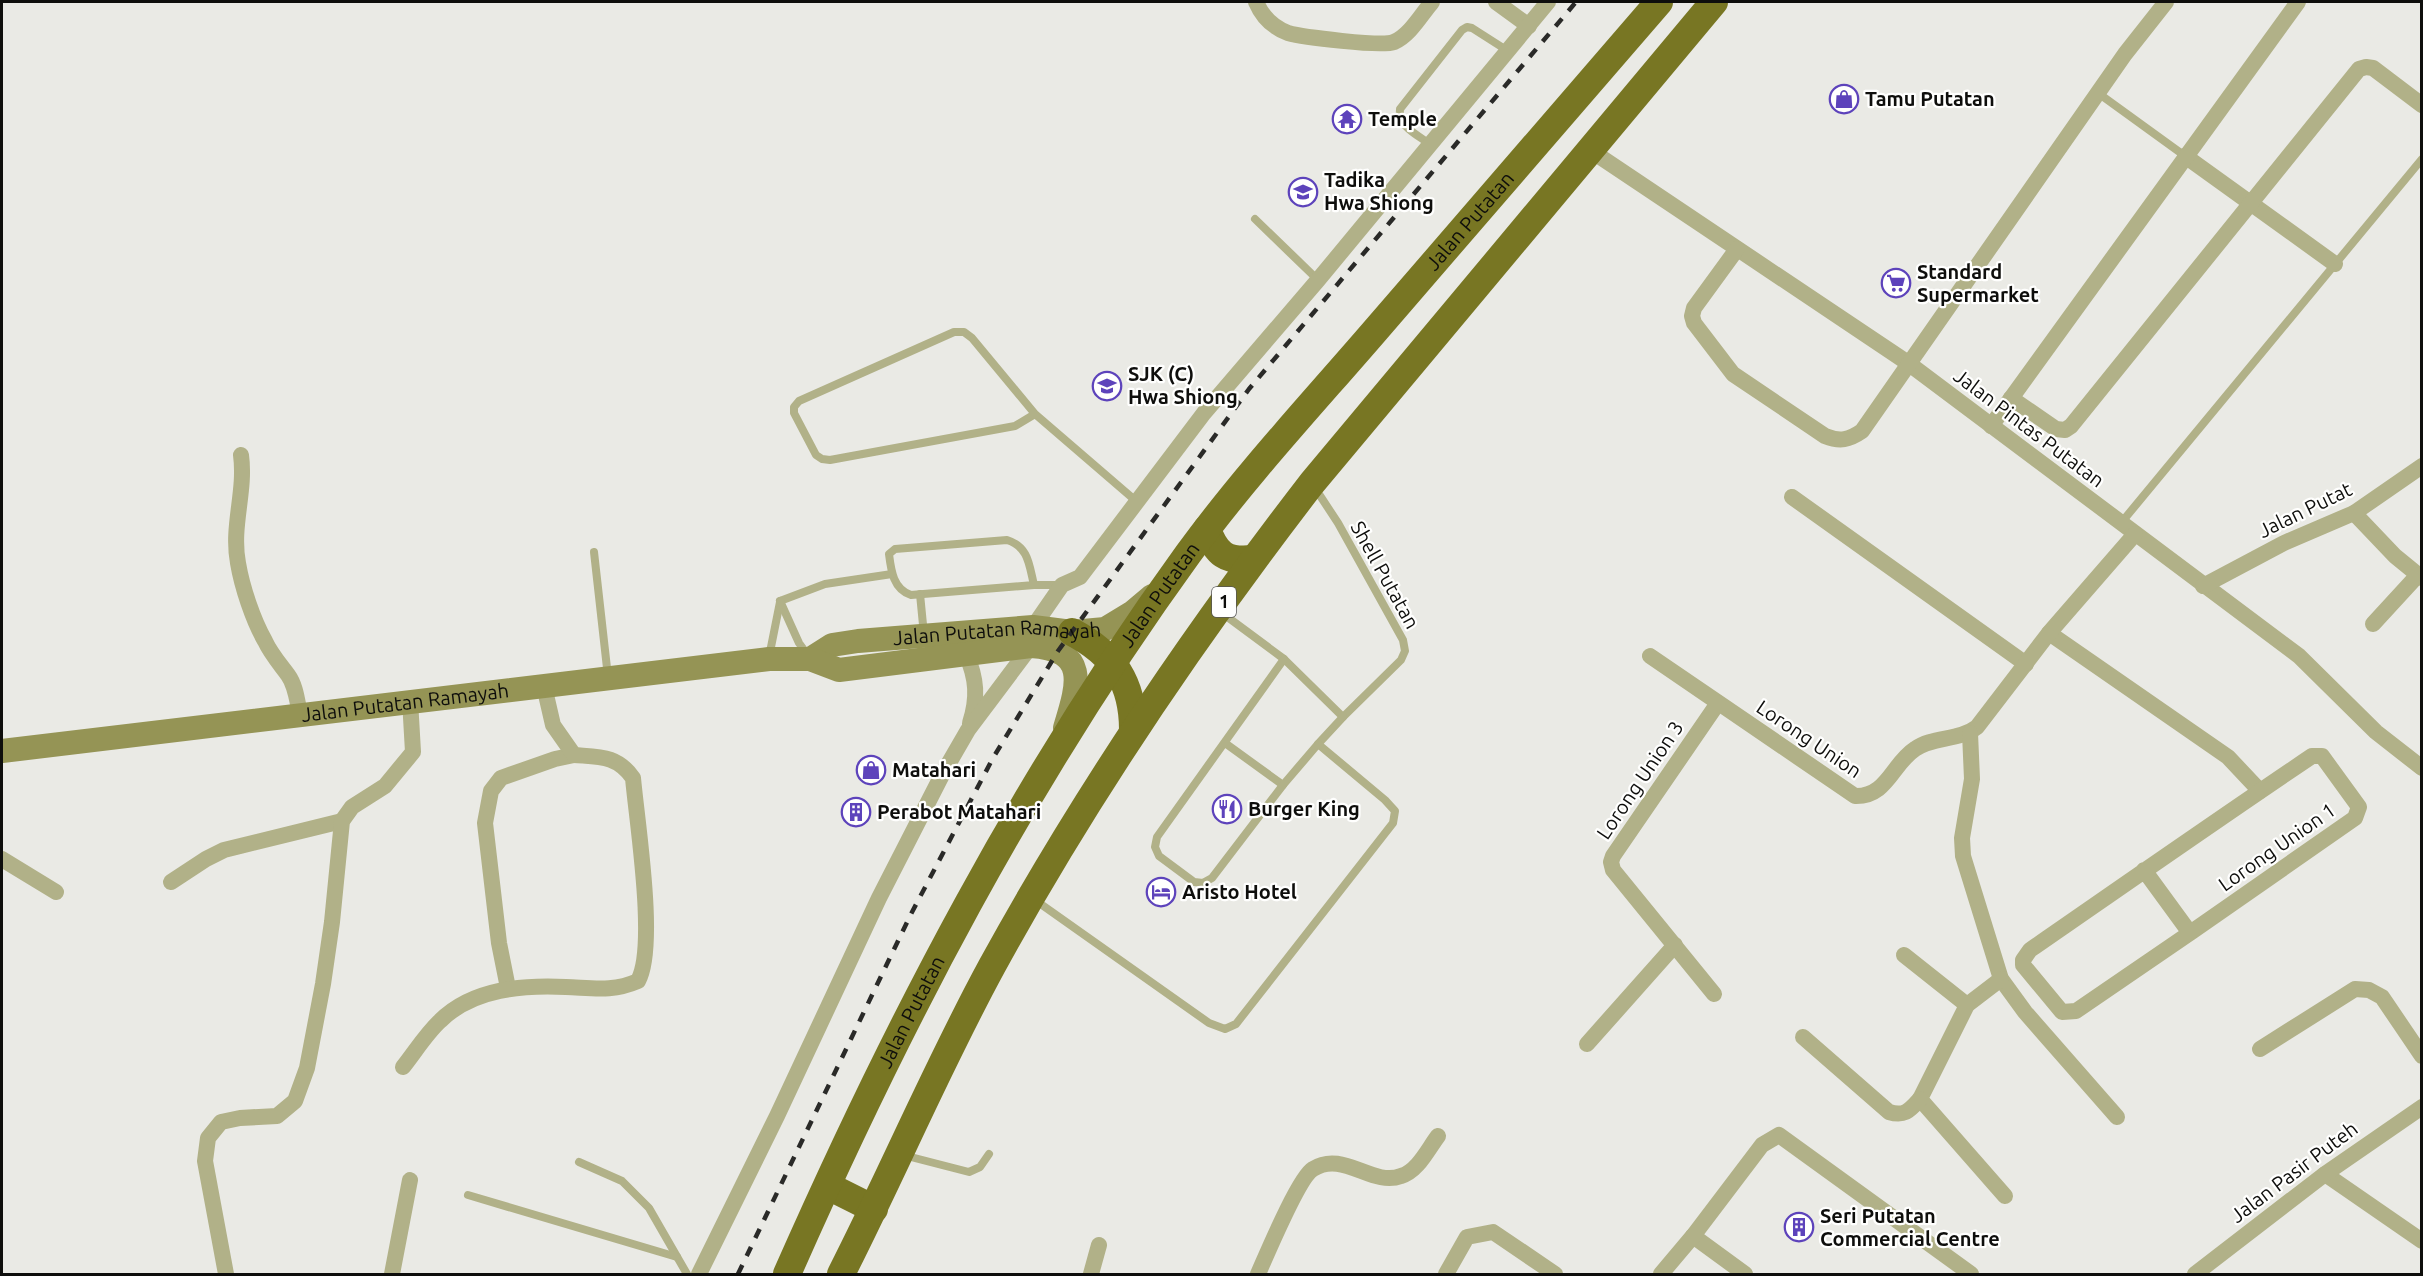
<svg xmlns="http://www.w3.org/2000/svg" width="2423" height="1276" viewBox="0 0 2423 1276" font-family="Ubuntu,sans-serif">
  <style>
    .lines { fill: none; stroke-linecap: round; stroke-linejoin: round }
    .service { stroke: #b1b188; stroke-width: 8 }
    .minor { stroke: #b1b188; stroke-width: 16 }
    .secondary { stroke: #959455; stroke-width: 24 }
    .trunk { stroke: #787623; stroke-width: 28 }
    .rail { stroke: #2a2a28; stroke-width: 4.5; stroke-dasharray: 10 10; stroke-linecap: butt }
    .labels { text-anchor: middle; stroke-width: 4.5; stroke-linejoin: round; paint-order: stroke }
    .shield { fill: #fffffe; stroke: #565655; stroke-width: 1.5 }
    .shield-label { font-size: 18px; font-weight: bold; fill: #0e0e0c }
    .poi-label { font-size: 20px; font-weight: bold; fill: #0e0e0c; stroke: #fffffe; text-anchor: start }
    .street-label { font-size: 20px; fill: #0e0e0c; stroke: #fffffe }
  </style>
  <rect width="100%" height="100%" fill="#eaeae5"/>
  <g class="lines">
    <g class="service">
      <polyline points="2098,93 2185,156"/>
      <path d="M1431 145C1418 135 1397 126 1400 109L1462 30 1467 27 1472 28 1508 51"/>
      <polyline points="1255,219 1318,280"/>
      <polyline points="1035,414 1015,426 830,460 822,459 816,455 794,413 794,407 799,401 954,332 964,332 972,338 1035,414 1136,501"/>
      <polyline points="2121,523 2422,159"/>
      <polyline points="594,552 608,677"/>
      <path d="M1034 585C1029 565 1029 547 1007 540L895 549 889 554C891 570 893 589 911 595L1034 585H1061"/>
      <polyline points="920,594 924,635"/>
      <polyline points="780,601 825,584 892,574"/>
      <polyline points="780,601 799,643 807,654"/>
      <polyline points="1222,613 1284,659 1343,717 1401,660 1405,651 1403,640 1338,523 1315,488"/>
      <polyline points="769,657 780,602"/>
      <polyline points="1225,743 1283,785"/>
      <polyline points="1318,744 1343,717"/>
      <polyline points="1035,900 1209,1023 1225,1029 1236,1024 1393,823 1395,811 1385,800 1318,744 1283,785 1212,878 1203,883 1194,882 1159,856 1155,847 1157,837 1284,659"/>
      <polyline points="903,1155 969,1172 980,1167 989,1154"/>
      <polyline points="579,1162 622,1181 649,1208 687,1274"/>
      <polyline points="468,1195 677,1257"/>
    </g>
    <g class="minor">
      <path d="M1256 2C1262 16 1272 27 1288 33 1302 37 1382 47 1394 42 1410 35 1421 15 1432 2"/>
      <polyline points="1496,2 1529,26"/>
      <polyline points="1590,150 1908,363 2299,656 2376,732 2422,768"/>
      <polyline points="2185,156 2335,264"/>
      <path d="M1737 249 1694 308 1692 316 1694 323 1733 374 1825 436C1840 442 1849 440 1862 431L2125 54 2166 2"/>
      <polyline points="2011,398 2056,429 2065,430 2071,426 2359,69 2366,67 2373,68 2422,105"/>
      <polyline points="1991,426 2298,2"/>
      <path d="M241 455C246 492 231 526 238 563 242 587 253 620 265 641 271 654 280 664 288 675 296 686 297 701 300 714"/>
      <polyline points="1792,497 2026,664"/>
      <polyline points="2354,513 2395,556 2422,578"/>
      <polyline points="2203,586 2284,543 2354,513 2422,466"/>
      <polyline points="2373,624 2418,575"/>
      <polyline points="1033,627 1062,585 1080,577 1204,413 1318,280 1548,2"/>
      <polyline points="2049,633 2228,757 2260,791"/>
      <path d="M966 654C977 679 978 698 970 723"/>
      <path d="M1650 656 1855 796C1887 797 1892 764 1915 749 1933 736 1959 741 1977 727L2049 633 2135 534"/>
      <polyline points="1970,733 1972,779 1962,838 1963,856 2001,979 2025,1012 2117,1117"/>
      <polyline points="2,859 56,892"/>
      <path d="M2144 870 2190 933 2076 1011 2062 1012 2023 965V960L2030 950C2124 885 2217 820 2312 756H2322L2359 807 2355 818 2190 933"/>
      <polyline points="171,882 206,859 224,850 342,821"/>
      <polyline points="1904,955 1967,1005"/>
      <polyline points="2001,979 1967,1005 1920,1099 2005,1196"/>
      <polyline points="508,988 499,943 485,823 491,791 501,778 555,759 574,755"/>
      <polyline points="1714,994 1613,870 1611,862 1613,856 1718,703"/>
      <path d="M1803 1037 1889 1112C1905 1117 1910 1110 1920 1099"/>
      <polyline points="1587,1044 1675,945"/>
      <polyline points="2260,1049 2355,989 2369,990 2382,997 2422,1056"/>
      <path d="M403 1067C415 1052 426 1034 440 1021 473 988 524 985 566 987 593 988 613 992 638 981 657 947 637 823 633 778 617 755 599 757 574 755L553 725 544 686"/>
      <polyline points="2325,1174 2422,1241"/>
      <polyline points="1693,1236 1745,1274"/>
      <polyline points="226,1274 205,1161 208,1138 221,1122 240,1118 277,1116 295,1101 307,1068 323,984 332,922 342,821 352,807 385,786 413,752 410,700"/>
      <polyline points="392,1274 410,1180"/>
      <polyline points="699,1274 777,1116 879,898 942,775 968,730 1031,646"/>
      <polyline points="1091,1274 1099,1245"/>
      <path d="M1258 1274C1266 1256 1299 1177 1313 1169 1343 1150 1372 1187 1401 1176 1418 1171 1428 1149 1438 1136"/>
      <polyline points="1446,1274 1467,1237 1493,1232 1555,1274"/>
      <polyline points="1661,1274 1693,1236 1762,1145 1779,1135 1971,1274"/>
      <polyline points="2195,1274 2325,1174 2422,1107"/>
    </g>
    <g class="secondary">
      <path id="s1" d="M810 659 832 645 858 641 1033 627 1072 632 1105 629 1133 612 1152 596"/>
      <path id="s2" d="M2 751 769 659H810L839 670 1031 646C1090 650 1078 685 1065 728"/>
    </g>
    <g class="trunk">
      <path d="M1207 529C1216 554 1226 562 1253 559"/>
      <path d="M1072 632C1114 654 1133 683 1133 730"/>
      <polyline points="828,1186 874,1209"/>
      <path id="s3" d="M787 1274C898 1022 1026 777 1188 554 1245 476 1311 405 1374 332 1469 222 1564 112 1659 2"/>
      <path d="M841 1274C893 1172 937 1067 992 966 1085 796 1194 636 1312 483L1714 2"/>
    </g>
    <polyline class="rail" points="738,1274 911,914 993,758 1058,651 1249,389 1576,2"/>
  </g>
  <defs>
    <g id="shop-ring" transform="scale(1.5)"><circle r="9.5" fill="#fffffe" stroke="#5d43bb" stroke-width="1.5"/><path d="M-5-2.5h2.3a2.7 3.5 0 0 1 5.4 0H5L5.5 6h-11ZM-1.5-2.5h3a1.5 2.3 0 0 0-3 0Z" fill="#5d43bb"/></g>
    <g id="temple-ring" transform="scale(1.5)"><circle r="9.5" fill="#fffffe" stroke="#5d43bb" stroke-width="1.5"/><path d="M0-6L5-2H3V0L6.5 2.5H4V6H1.5V3h-3V6H-4V2.5H-6.5L-3 0V-2H-5Z" fill="#5d43bb"/></g>
    <g id="school-ring" transform="scale(1.5)"><circle r="9.5" fill="#fffffe" stroke="#5d43bb" stroke-width="1.5"/><path d="M0-5L7-2L0 1L-7-2ZM-4 1L0 2.5L4 1V4Q0 6-4 4Z" fill="#5d43bb"/></g>
    <g id="supermarket-ring" transform="scale(1.5)"><circle r="9.5" fill="#fffffe" stroke="#5d43bb" stroke-width="1.5"/><path d="M-6-5.5h2.5l.6 2H6L4.5 2H-2.5L-4.4-4H-6ZM-1.5 3.2a1.3 1.3 0 1 0 .1 0ZM3 3.2a1.3 1.3 0 1 0 .1 0Z" fill="#5d43bb"/></g>
    <g id="restaurant-ring" transform="scale(1.5)"><circle r="9.5" fill="#fffffe" stroke="#5d43bb" stroke-width="1.5"/><path d="M-5-6h1v4h1v-4h1v4h1v-4h1v5L-1.5 .5V6h-2V.5L-5-1ZM5-6V6H3V1.5H1.5Q1.5-4 5-6Z" fill="#5d43bb"/></g>
    <g id="building-ring" transform="scale(1.5)"><circle r="9.5" fill="#fffffe" stroke="#5d43bb" stroke-width="1.5"/><path d="M-4-6H4V6H1V3H-1V6H-4ZM-2.5-4.3h1.7v1.8h-1.7ZM.8-4.3h1.7v1.8H.8ZM-2.5-1h1.7V.8h-1.7ZM.8-1h1.7V.8H.8Z" fill="#5d43bb"/></g>
    <g id="hotel-ring" transform="scale(1.5)"><circle r="9.5" fill="#fffffe" stroke="#5d43bb" stroke-width="1.5"/><path d="M-6-4.5h1.5V1H6V5H4.5V3h-9V5H-6ZM-4 0a1.8 1.8 0 1 1 3.6 0ZM.5 0V-2.5h3Q6-2.5 6 0Z" fill="#5d43bb"/></g>
  </defs>
  <g fill-rule="evenodd">
    <use href="#shop-ring" x="1844" y="99"/>
    <use href="#temple-ring" x="1347" y="119"/>
    <use href="#school-ring" x="1303" y="192"/>
    <use href="#supermarket-ring" x="1896" y="283"/>
    <use href="#school-ring" x="1107" y="386"/>
    <use href="#shop-ring" x="871" y="770"/>
    <use href="#restaurant-ring" x="1227" y="809"/>
    <use href="#building-ring" x="856" y="812"/>
    <use href="#hotel-ring" x="1161" y="892"/>
    <use href="#building-ring" x="1799" y="1227"/>
  </g>
  <g class="labels">
    <rect class="shield" x="1212" y="587" width="24" height="30" rx="4.5"/>
    <g class="shield-label">
      <text x="1224" y="608">1</text>
    </g>
    <g class="poi-label">
      <text x="1865" y="106">Tamu Putatan</text>
      <text x="1368" y="126">Temple</text>
      <text x="1324" y="187">Tadika<tspan x="1324" dy="23">Hwa Shiong</tspan></text>
      <text x="1917" y="279">Standard<tspan x="1917" dy="23">Supermarket</tspan></text>
      <text x="1128" y="381">SJK (C)<tspan x="1128" dy="23">Hwa Shiong</tspan></text>
      <text x="892" y="777">Matahari</text>
      <text x="1248" y="816">Burger King</text>
      <text x="877" y="819">Perabot Matahari</text>
      <text x="1182" y="899">Aristo Hotel</text>
      <text x="1820" y="1223">Seri Putatan<tspan x="1820" dy="23">Commercial Centre</tspan></text>
    </g>
    <g class="street-label">
      <text dy="7" stroke="none"><textPath href="#s3" startOffset="1262">Jalan Putatan</textPath></text>
      <text transform="translate(2029 428) rotate(37)" y="7">Jalan Pintas Putatan</text>
      <text transform="translate(2305 510) rotate(-26)" y="7">Jalan Putat</text>
      <text transform="translate(1385 575) rotate(61)" y="7">Shell Putatan</text>
      <text dy="7" stroke="none"><textPath href="#s3" startOffset="776">Jalan Putatan</textPath></text>
      <text dy="7" stroke="none"><textPath href="#s1" startOffset="192">Jalan Putatan Ramayah</textPath></text>
      <text dy="7" stroke="none"><textPath href="#s2" startOffset="406">Jalan Putatan Ramayah</textPath></text>
      <text transform="translate(1809 739) rotate(34)" y="7">Lorong Union</text>
      <text transform="translate(1640 780) rotate(-56)" y="7">Lorong Union 3</text>
      <text transform="translate(2277 847) rotate(-35)" y="7">Lorong Union 1</text>
      <text dy="7" stroke="none"><textPath href="#s3" startOffset="290">Jalan Putatan</textPath></text>
      <text transform="translate(2294 1172) rotate(-37)" y="7">Jalan Pasir Puteh</text>
    </g>
  </g>
  <rect width="2423" height="1276" fill="none" stroke="#0e0e0c" stroke-width="6"/>
</svg>
